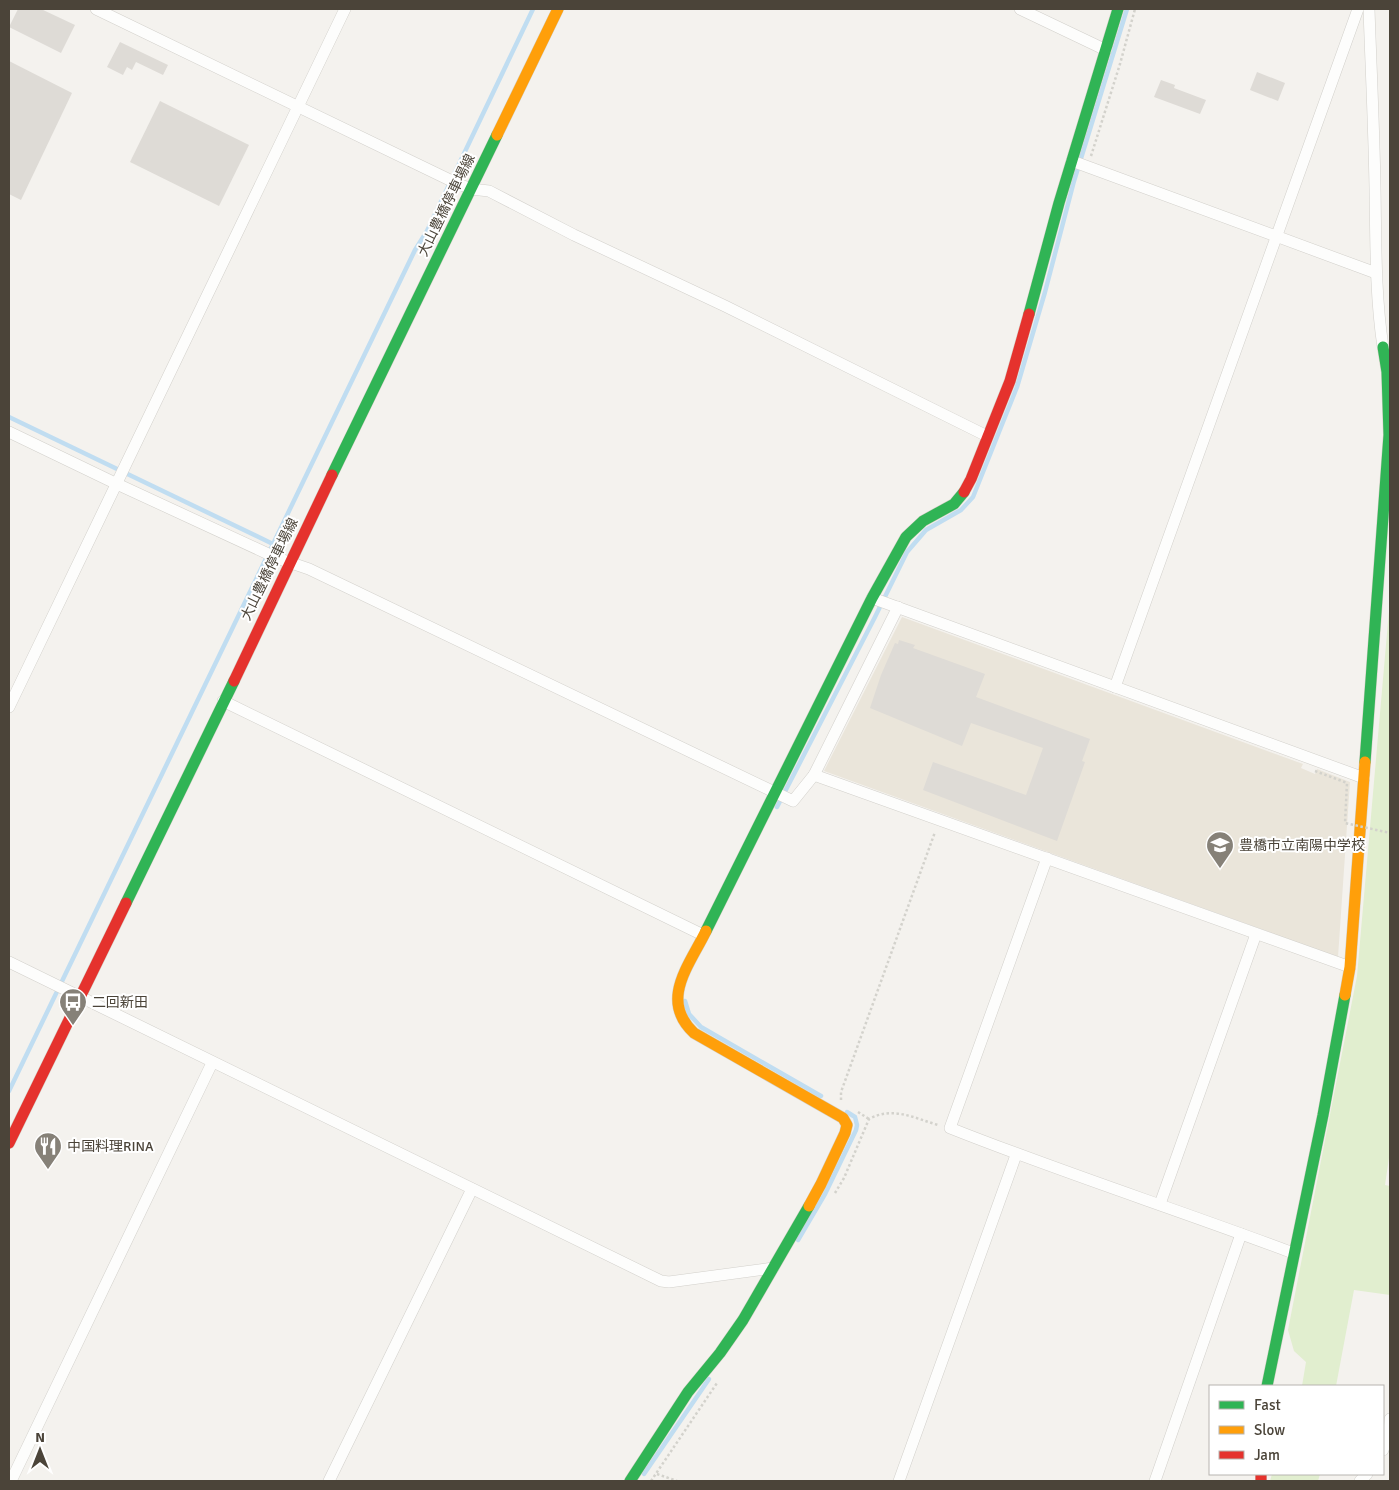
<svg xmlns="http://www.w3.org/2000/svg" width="1399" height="1490" viewBox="0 0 1399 1490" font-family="Signika,'Noto Sans JP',sans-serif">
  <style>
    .education { fill: #eae5da }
    .green { fill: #e1eecf }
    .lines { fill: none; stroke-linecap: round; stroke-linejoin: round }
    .stream { stroke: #c0ddf1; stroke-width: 4.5 }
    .building { fill: #dedbd6 }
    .street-casing { stroke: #d2d0cb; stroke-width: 12 }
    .fast-casing { stroke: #d3cfc5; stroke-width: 12 }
    .slow-casing { stroke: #d3cfc5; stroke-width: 12 }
    .jam-casing { stroke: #d3cfc5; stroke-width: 12 }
    .path { stroke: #d3d2cc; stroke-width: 2.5; stroke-dasharray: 2.5 2.5; stroke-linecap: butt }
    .street { stroke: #fdfdfc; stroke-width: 11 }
    .fast { stroke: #30b455; stroke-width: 11 }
    .slow { stroke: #ff9f0a; stroke-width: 11 }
    .jam { stroke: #e5322d; stroke-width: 11 }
    .path-bridge { stroke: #d3d2cc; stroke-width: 2.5; stroke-dasharray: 2.5 2.5; stroke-linecap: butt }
    .labels { text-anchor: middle; stroke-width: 4; stroke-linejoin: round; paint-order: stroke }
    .street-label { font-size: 14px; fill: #4b4439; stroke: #fff }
    .poi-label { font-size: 14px; fill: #4b4439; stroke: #fff; text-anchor: start }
  </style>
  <rect width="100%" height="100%" fill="#f4f2ee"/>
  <polygon class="education" points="902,617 1303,764 1301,768 1315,774 1317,769 1350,782 1338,957 824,771"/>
  <g class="green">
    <polygon points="1390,599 1390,1151 1385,1185 1390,1186 1390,1295 1354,1290 1336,1386 1302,1386 1306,1362 1294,1351 1288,1330 1357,976"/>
    <polygon points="1272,1474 1320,1474 1318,1481 1270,1481"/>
  </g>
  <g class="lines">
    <g class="stream">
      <polyline points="9,417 273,544"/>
      <polyline points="777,807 875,617 907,552 926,530 961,510 973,497 1017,387 1045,292 1074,181 1127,9"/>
      <polyline points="685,1001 689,1014 701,1027 821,1096"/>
      <polyline points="9,1091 415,250 427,231 533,9"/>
      <polyline points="798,1240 825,1194 856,1130 857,1125 855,1117 847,1112"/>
      <polyline points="644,1474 709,1379"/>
    </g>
  </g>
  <g class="building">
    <polygon points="18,9 41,9 75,25 61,53 9,27"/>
    <polygon points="120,42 168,65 163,75 136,62 132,70 127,67 123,75 107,67"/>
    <polygon points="9,61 72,93 21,200 9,194"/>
    <polygon points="1257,72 1285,83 1278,101 1250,90"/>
    <polygon points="1161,80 1175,85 1174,88 1206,100 1200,114 1154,97"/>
    <polygon points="160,101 249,145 219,206 130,162"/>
    <polygon points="899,640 915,645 913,648 985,674 976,697 1090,739 1082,761 1085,762 1057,841 923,790 933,762 1026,795 1043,748 971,723 962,746 870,708 881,675 895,643 898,644"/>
  </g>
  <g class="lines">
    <g class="street-casing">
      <g id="street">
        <polyline points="96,9 454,182 471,189 489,191 574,235 725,306 987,436"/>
        <polyline points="1020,9 1106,50"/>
        <path d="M1369 9C1371 68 1374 128 1375 188 1376 241 1375 294 1383 347"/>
        <polyline points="1072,161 1376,273"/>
        <polyline points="9,432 117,484 277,558 309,569 793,801 814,775 1350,967"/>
        <polyline points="872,598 1364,778"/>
        <polyline points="1115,687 1358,9"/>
        <polyline points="223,701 703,935"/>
        <polyline points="9,707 345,9"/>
        <polyline points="814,775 898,607"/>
        <path d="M1047 858 950 1128C1063 1173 1179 1210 1293 1253"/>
        <polyline points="9,962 661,1281 669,1282 773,1268"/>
        <polyline points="1160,1204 1256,934"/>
        <polyline points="1383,1450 1389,1432 1390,1419"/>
        <polyline points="11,1481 212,1063"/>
        <polyline points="329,1481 472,1189"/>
        <polyline points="899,1481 1016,1155"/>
        <polyline points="1155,1481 1241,1234"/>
        <polyline points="1360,1481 1367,1474"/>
      </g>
    </g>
    <g class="fast-casing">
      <g id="fast">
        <polyline points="1029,314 1059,203 1118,9"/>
        <polyline points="332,475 497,135"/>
        <polyline points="1365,762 1389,435 1387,372 1383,347"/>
        <polyline points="126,903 234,681"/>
        <polyline points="706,931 872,598 906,537 923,521 954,504 964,492"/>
        <polyline points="1267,1386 1323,1115 1345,995"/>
        <polyline points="630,1481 688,1392 720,1353 743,1320 809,1206"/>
      </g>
    </g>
    <g class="slow-casing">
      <g id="slow">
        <polyline points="497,135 558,9"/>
        <path d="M706 931C689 966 659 1000 694 1033L843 1118 847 1125 845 1133 821 1184 809 1206"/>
        <polyline points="1345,995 1350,967 1365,762"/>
      </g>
    </g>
    <g class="jam-casing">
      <g id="jam">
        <polyline points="964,492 971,479 1010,381 1029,314"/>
        <polyline points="234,681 332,475"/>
        <polyline points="9,1143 126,903"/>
        <polyline points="1261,1474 1261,1481"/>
      </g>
    </g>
    <g class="path">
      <polyline points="1091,156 1120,64 1135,9"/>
      <polyline points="841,1100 841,1092 935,832"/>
      <polyline points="858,1112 869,1119"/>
      <path d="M835 1193 844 1178 869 1119C893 1106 914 1118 938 1125"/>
      <polyline points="657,1474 677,1481"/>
      <polyline points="651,1481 717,1383"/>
    </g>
    <use href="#street" class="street"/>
    <use href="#fast" class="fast"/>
    <use href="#slow" class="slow"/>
    <use href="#jam" class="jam"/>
    <polyline class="path-bridge" points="1315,771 1347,783 1345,823 1390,833"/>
  </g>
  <defs>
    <g id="school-pin" transform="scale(1.4375)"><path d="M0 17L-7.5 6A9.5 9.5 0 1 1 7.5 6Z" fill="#868178" stroke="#fff"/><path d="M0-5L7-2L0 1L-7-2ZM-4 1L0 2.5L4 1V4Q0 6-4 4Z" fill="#fff"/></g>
    <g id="bus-pin" transform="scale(1.4375)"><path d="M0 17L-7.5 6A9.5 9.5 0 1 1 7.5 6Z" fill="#868178" stroke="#fff"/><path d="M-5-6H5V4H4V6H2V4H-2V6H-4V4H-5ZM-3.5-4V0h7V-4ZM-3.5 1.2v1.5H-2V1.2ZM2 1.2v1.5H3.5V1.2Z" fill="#fff"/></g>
    <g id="restaurant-pin" transform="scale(1.4375)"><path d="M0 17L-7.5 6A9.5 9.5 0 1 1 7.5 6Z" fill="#868178" stroke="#fff"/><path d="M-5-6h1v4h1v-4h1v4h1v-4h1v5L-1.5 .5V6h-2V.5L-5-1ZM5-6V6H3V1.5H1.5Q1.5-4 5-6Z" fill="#fff"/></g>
  </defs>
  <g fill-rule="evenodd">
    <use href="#school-pin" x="1220" y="845"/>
    <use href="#bus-pin" x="73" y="1002"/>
    <use href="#restaurant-pin" x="48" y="1146"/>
  </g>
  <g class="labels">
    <g class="street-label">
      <text transform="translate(446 205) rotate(-64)" y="5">大山豊橋停車場線</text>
      <text transform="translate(269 569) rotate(-64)" y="5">大山豊橋停車場線</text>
    </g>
    <g class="poi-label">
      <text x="1239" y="850">豊橋市立南陽中学校</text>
      <text x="92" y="1007">二回新田</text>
      <text x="67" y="1151">中国料理RINA</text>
    </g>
  </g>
  <rect width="1399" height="1490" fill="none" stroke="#4b4439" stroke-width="20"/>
  <rect x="1209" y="1385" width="175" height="90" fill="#ffffff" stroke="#b7b4b0"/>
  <rect x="1219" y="1401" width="25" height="8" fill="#30b455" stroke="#b7b4b0"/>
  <text x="1254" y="1410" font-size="15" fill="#4b4439">Fast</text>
  <rect x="1219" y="1426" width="25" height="8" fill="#ff9f0a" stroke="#b7b4b0"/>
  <text x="1254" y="1435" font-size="15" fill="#4b4439">Slow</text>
  <rect x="1219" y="1451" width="25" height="8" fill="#e5322d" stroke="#b7b4b0"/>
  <text x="1254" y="1460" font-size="15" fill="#4b4439">Jam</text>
  <g transform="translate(40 1450)" stroke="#ffffff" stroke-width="4" paint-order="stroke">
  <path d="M0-4L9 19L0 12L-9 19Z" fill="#4b4439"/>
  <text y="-8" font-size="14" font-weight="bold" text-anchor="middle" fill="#4b4439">N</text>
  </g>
</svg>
